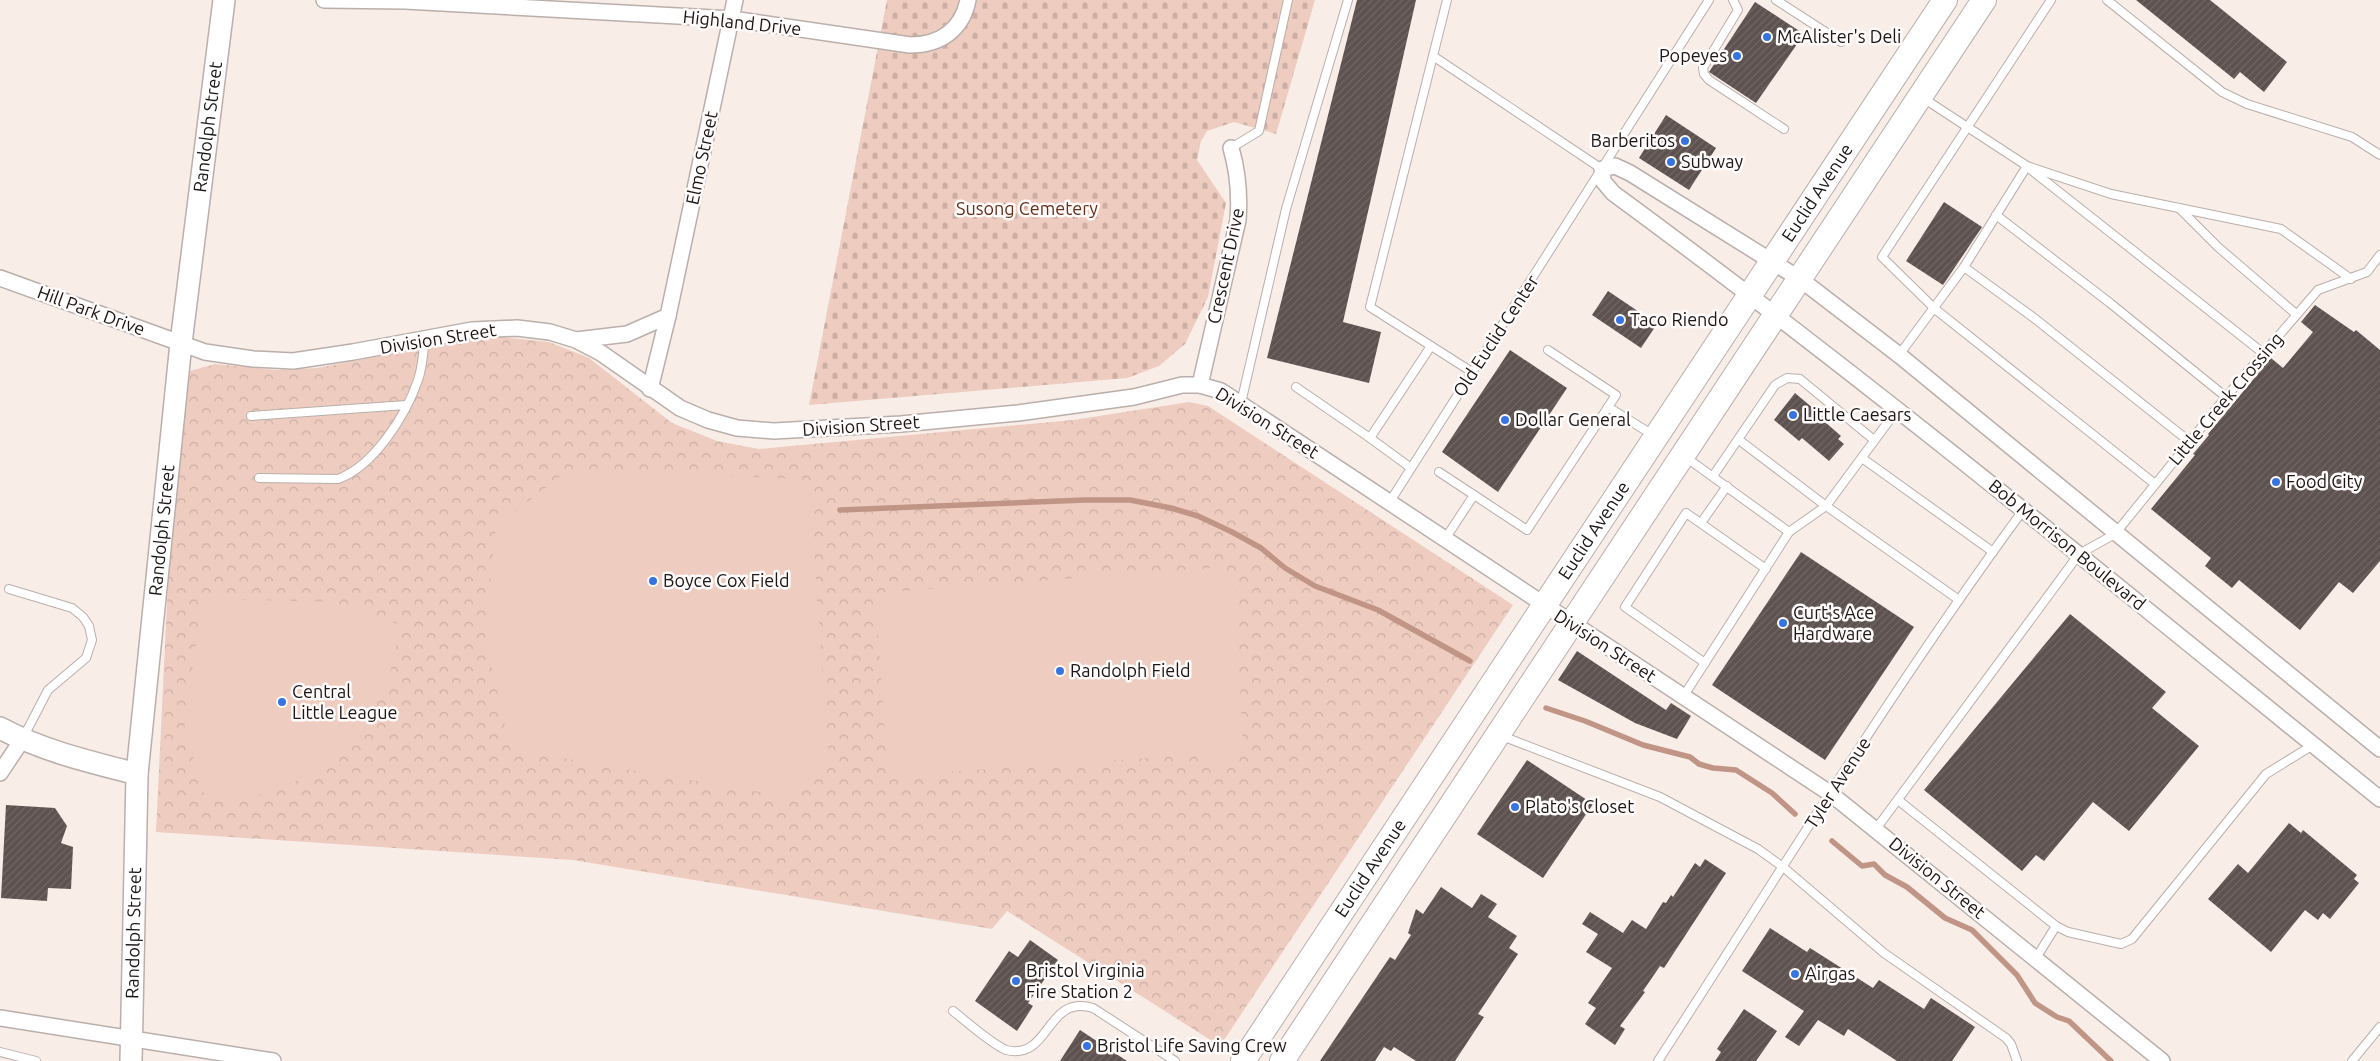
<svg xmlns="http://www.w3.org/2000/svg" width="2380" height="1061" viewBox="0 0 2380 1061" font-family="Ubuntu,sans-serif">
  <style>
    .cemetery { fill: url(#cemetery-stones) }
    .park { fill: url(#park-crowns) }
    .pitch { fill: #eeccc0 }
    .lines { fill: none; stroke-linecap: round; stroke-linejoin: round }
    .stream { stroke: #c09585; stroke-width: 5.5 }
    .building { fill: url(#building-hatch) }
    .lane-casing { stroke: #baafaa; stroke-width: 10 }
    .street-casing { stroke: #baafaa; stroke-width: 18 }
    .secondary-casing { stroke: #baafaa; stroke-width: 24 }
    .primary-casing { stroke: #baafaa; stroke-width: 26 }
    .lane { stroke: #fff; stroke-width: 8 }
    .street { stroke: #fff; stroke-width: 15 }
    .secondary { stroke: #fff; stroke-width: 21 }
    .primary { stroke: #fff; stroke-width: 24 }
    .poi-dot { fill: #3774e3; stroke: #fffcfb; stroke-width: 2 }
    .labels { text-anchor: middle; stroke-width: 5; stroke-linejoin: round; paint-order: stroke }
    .street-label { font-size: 18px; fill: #1a1615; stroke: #fffcfb }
    .poi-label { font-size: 18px; fill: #1a1615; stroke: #fffcfb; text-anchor: start }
    .park-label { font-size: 18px; fill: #662f19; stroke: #fffcfb }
  </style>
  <defs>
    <pattern id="cemetery-stones" width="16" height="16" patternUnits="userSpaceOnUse" patternTransform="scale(1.25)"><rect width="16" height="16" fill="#eeccc0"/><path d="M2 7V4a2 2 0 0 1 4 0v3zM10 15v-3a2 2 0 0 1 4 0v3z" fill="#ccaea4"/></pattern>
    <pattern id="park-crowns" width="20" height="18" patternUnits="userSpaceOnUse" patternTransform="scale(1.25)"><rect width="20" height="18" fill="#eeccc0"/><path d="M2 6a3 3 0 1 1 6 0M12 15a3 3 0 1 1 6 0" fill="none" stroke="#ccaea4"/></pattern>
    <pattern id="building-hatch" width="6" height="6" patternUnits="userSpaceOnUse" patternTransform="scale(1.25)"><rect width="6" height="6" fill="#5d524f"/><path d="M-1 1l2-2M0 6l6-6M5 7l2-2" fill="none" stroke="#706764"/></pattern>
  </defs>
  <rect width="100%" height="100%" fill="#f9ede8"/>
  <polygon class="cemetery" points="887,0 1315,0 1276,134 1234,122 1207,131 1201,141 1197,160 1226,203 1208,297 1185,344 1159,366 1127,378 809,405"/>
  <polygon class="park" points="502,337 549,342 589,358 672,423 717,441 759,449 1073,420 1189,402 1208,406 1513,605 1220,1046 1007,911 992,929 573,860 156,832 169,561 190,371 215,364 277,370 317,368 472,338"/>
  <g class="pitch">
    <polygon points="600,468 809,480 829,765 795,798 510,749 485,636 496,526 561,476"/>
    <polygon points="1213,568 1235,586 1243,748 1228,763 1206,764 1204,754 888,776 875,593"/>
    <path d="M214 599 332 602 398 624C397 636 397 650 393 662 377 718 345 760 291 783 275 789 260 796 243 797 231 798 217 797 205 797L184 724 201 611Z"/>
  </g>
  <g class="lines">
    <g class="stream">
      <polyline points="840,510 1085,500 1130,500 1171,508 1198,516 1232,532 1261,548 1285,568 1315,586 1378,610 1470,661"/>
      <polyline points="1546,708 1585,721 1643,745 1690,757 1699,764 1713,768 1736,770 1772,793 1795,814"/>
      <polyline points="1832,841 1862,866 1874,864 1885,875 1907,887 1945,918 1972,930 2017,975 2035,1003 2057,1017 2069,1021 2111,1061"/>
    </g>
  </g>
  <g class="building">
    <polygon points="1357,0 1416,0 1343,322 1381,332 1369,383 1267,358"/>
    <polygon points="2136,0 2210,0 2287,62 2264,92 2240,72 2234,79"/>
    <polygon points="1755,2 1804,34 1756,103 1709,72"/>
    <polygon points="1666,115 1716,148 1689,190 1639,158"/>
    <polygon points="1944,202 1982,227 1943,285 1906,261"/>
    <polygon points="1608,291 1657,324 1641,348 1592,315"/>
    <polygon points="2315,305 2354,332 2356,330 2380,350 2380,561 2353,593 2339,582 2300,630 2239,580 2232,588 2205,566 2211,558 2151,509 2195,455 2193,454 2209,435 2208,434 2271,358 2283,368 2313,332 2301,322"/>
    <polygon points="1510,350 1567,388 1498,492 1442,452"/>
    <polygon points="1795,393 1827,420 1825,422 1841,436 1838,439 1844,444 1829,461 1802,438 1799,441 1774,420"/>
    <polygon points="1801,552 1914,627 1825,760 1712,685"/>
    <polygon points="2070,614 2166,692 2152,708 2199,746 2129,831 2093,802 2044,861 2036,855 2022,871 1924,790"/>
    <polygon points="1577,651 1666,710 1671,703 1691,716 1677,739 1635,723 1558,680"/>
    <polygon points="1527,760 1593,804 1543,878 1477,834"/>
    <polygon points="6,805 55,808 67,826 61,843 73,847 71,889 48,888 47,901 1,898"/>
    <polygon points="2289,823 2301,833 2303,830 2357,875 2354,879 2359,883 2330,919 2323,913 2318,920 2305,910 2271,952 2208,899 2238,864 2248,873"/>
    <polygon points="1705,859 1726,873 1664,968 1660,966 1643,991 1645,992 1620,1026 1625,1029 1615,1045 1585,1024 1596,1008 1588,1003 1612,968 1586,952 1598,934 1582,924 1590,912 1623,933 1632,920 1646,929 1663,902 1666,903 1671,895 1673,897 1695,863 1700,867"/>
    <polygon points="1441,887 1472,908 1481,894 1497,904 1488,917 1517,936 1509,948 1518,954 1478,1014 1484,1017 1455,1061 1416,1061 1394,1047 1391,1051 1384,1047 1375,1061 1320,1061 1390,957 1395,960 1411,935 1408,933 1416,909 1423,914"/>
    <polygon points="1770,928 1807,952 1810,948 1873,988 1879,980 1924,1009 1931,998 1975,1027 1952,1061 1897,1061 1848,1029 1844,1036 1818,1020 1799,1046 1785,1037 1804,1011 1742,971"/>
    <polygon points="1030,940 1058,960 1028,1003 1033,1006 1017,1031 975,1001 1009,951 1018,957"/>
    <polygon points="1744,1009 1777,1031 1756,1061 1715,1061 1721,1052 1717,1049"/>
    <polygon points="1080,1030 1127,1061 1060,1061"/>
  </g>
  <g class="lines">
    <g class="lane-casing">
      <g id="lane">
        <polyline points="1447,0 1370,307 1472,372"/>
        <polyline points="1733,0 1738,10 1703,68 1704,74 1709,80 1784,129"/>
        <polyline points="1776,0 1841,42"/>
        <polyline points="2051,0 1882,257 1935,309 2155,484"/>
        <polyline points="2107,0 2222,92 2247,104 2352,137 2380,155"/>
        <polyline points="1433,56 1602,169"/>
        <polyline points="1231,148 1259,131 1288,0"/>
        <polyline points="2027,166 2111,194 2281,229 2351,279"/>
        <polyline points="2030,169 2263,353"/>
        <polyline points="2179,208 2218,247 2296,314"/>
        <polyline points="1996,215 2110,303 2226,397"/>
        <polyline points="1964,267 2034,318 2190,442"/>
        <polyline points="1899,355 1964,267 2027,166 1923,98"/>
        <polyline points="1296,387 1370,438"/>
        <polyline points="1241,403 1286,209 1348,0"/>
        <polyline points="1608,407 1653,435"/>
        <polyline points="251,416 406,405"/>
        <polyline points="1739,440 1826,506 1959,600"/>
        <polyline points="1862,458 1993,552"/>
        <polyline points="1411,468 1370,438 1431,346"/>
        <polyline points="1439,472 1474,495"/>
        <polyline points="1713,476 1775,385 1787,378 1800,379 1874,440"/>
        <path d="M259 478 338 479C374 466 406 415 418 380 423 366 423 351 425 338"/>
        <polyline points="1389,503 1709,0"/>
        <polyline points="1701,523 1727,486"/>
        <polyline points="1789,532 1826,506 1897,410"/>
        <polyline points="1445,539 1474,495 1527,530 1616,395 1548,350"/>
        <polyline points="9,589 72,608 83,617 89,626 92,640 86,658 48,690 23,738"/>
        <polyline points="1705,663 1625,607 1686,513 1766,569"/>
        <polyline points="1683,697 1789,532 1684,456"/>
        <polyline points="1502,736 1660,797 1758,849 1783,867 1884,953 2006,1038 2011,1044 2017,1061"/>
        <polyline points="1898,800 2056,926 2068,932 2121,944 2132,939 2266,774 2313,745"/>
        <polyline points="1876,829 2079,554 2115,534 2226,397 2318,290 2367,272 2380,255"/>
        <polyline points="2036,958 2056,926"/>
        <path d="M953 1011C967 1022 990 1043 1006 1050 1051 1061 1045 994 1093 1008L1175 1061"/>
        <polyline points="0,1052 36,1061"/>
        <path d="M1658 1061C1778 876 1893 687 2024 509"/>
        <polyline points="2352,1061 2380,1027"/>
      </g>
    </g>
    <g class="street-casing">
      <g id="street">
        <path d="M324 0 405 1 732 19 910 45C940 45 962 30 968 0"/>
        <polyline points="0,278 205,352 253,359 293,361 353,352 472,330 517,328 550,332 576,340 601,353 680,408 708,420 737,428 774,431 901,424 1018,413 1134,397 1182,385 1200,385 1221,391 1831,794 2162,1061"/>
        <polyline points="576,340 627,334 668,316"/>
        <path d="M1200 385 1238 220C1240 194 1238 172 1231 148"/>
        <polyline points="650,389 668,316 735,0"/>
        <path d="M2380 749 1899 355 1800 279 1630 173 1615 166 1602 169 1603 181 1613 193C1876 386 2127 594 2380 799"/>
        <polyline points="0,773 22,740"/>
        <polyline points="0,1018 273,1061"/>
      </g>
    </g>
    <g class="secondary-casing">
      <g id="secondary">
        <path d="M0 728C43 751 90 762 137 774"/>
        <path id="s1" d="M131 1061 137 774 181 343 224 0"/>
      </g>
    </g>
    <g class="primary-casing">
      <g id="primary">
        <path id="s2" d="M1243 1061 1945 0"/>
        <polyline points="1282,1061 1984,0"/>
      </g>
    </g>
    <use href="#lane" class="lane"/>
    <use href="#street" class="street"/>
    <use href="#secondary" class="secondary"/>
    <use href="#primary" class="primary"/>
  </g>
  <g class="poi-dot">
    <circle cx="1767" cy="37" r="5"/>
    <circle cx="1737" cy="56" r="5"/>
    <circle cx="1685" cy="141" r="5"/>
    <circle cx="1671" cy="162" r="5"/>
    <circle cx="1620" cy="320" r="5"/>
    <circle cx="1793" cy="415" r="5"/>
    <circle cx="1505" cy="420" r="5"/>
    <circle cx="2276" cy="482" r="5"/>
    <circle cx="653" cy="581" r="5"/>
    <circle cx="1783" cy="623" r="5"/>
    <circle cx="1060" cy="671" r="5"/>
    <circle cx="282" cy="702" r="5"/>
    <circle cx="1515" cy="807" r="5"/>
    <circle cx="1795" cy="974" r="5"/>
    <circle cx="1016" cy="981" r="5"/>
    <circle cx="1087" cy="1046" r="5"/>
  </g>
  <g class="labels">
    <g class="street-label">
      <text transform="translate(742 23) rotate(6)" y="6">Highland Drive</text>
      <text dy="6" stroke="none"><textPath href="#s1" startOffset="938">Randolph Street</textPath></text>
      <text transform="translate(702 158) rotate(-78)" y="6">Elmo Street</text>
      <text dy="6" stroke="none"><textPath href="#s2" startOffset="1041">Euclid Avenue</textPath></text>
      <text transform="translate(1226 266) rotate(-78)" y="6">Crescent Drive</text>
      <text transform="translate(91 311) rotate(20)" y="6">Hill Park Drive</text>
      <text transform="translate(1496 336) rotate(-57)" y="6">Old Euclid Center</text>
      <text transform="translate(438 339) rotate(-9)" y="6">Division Street</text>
      <text transform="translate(2226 399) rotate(-50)" y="6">Little Creek Crossing</text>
      <text transform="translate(1267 423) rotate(32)" y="6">Division Street</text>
      <text transform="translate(861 426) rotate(-4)" y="6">Division Street</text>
      <text dy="6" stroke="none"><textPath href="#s1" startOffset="532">Randolph Street</textPath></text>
      <text dy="6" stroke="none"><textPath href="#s2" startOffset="636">Euclid Avenue</textPath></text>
      <text transform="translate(2067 545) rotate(39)" y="6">Bob Morrison Boulevard</text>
      <text transform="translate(1605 646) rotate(33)" y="6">Division Street</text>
      <text transform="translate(1838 783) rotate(-57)" y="6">Tyler Avenue</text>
      <text dy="6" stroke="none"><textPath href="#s2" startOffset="231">Euclid Avenue</textPath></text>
      <text transform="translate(1937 878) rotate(39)" y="6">Division Street</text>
      <text dy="6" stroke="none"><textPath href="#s1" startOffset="128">Randolph Street</textPath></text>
    </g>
    <g class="poi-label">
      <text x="1777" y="43">McAlister's Deli</text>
      <text x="1727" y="62" text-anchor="end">Popeyes</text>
      <text x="1675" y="147" text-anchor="end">Barberitos</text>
      <text x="1681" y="168">Subway</text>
      <text x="1630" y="326">Taco Riendo</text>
      <text x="1803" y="421">Little Caesars</text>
      <text x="1515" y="426">Dollar General</text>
      <text x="2286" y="488">Food City</text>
      <text x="663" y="587">Boyce Cox Field</text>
      <text x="1793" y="619">Curt's Ace<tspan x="1793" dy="21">Hardware</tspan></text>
      <text x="1070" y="677">Randolph Field</text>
      <text x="292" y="698">Central<tspan x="292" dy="21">Little League</tspan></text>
      <text x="1525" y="813">Plato's Closet</text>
      <text x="1026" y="977">Bristol Virginia<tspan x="1026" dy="21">Fire Station 2</tspan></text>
      <text x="1805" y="980">Airgas</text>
      <text x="1097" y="1052">Bristol Life Saving Crew</text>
    </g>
    <g class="park-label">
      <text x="1027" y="215">Susong Cemetery</text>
    </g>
  </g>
</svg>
